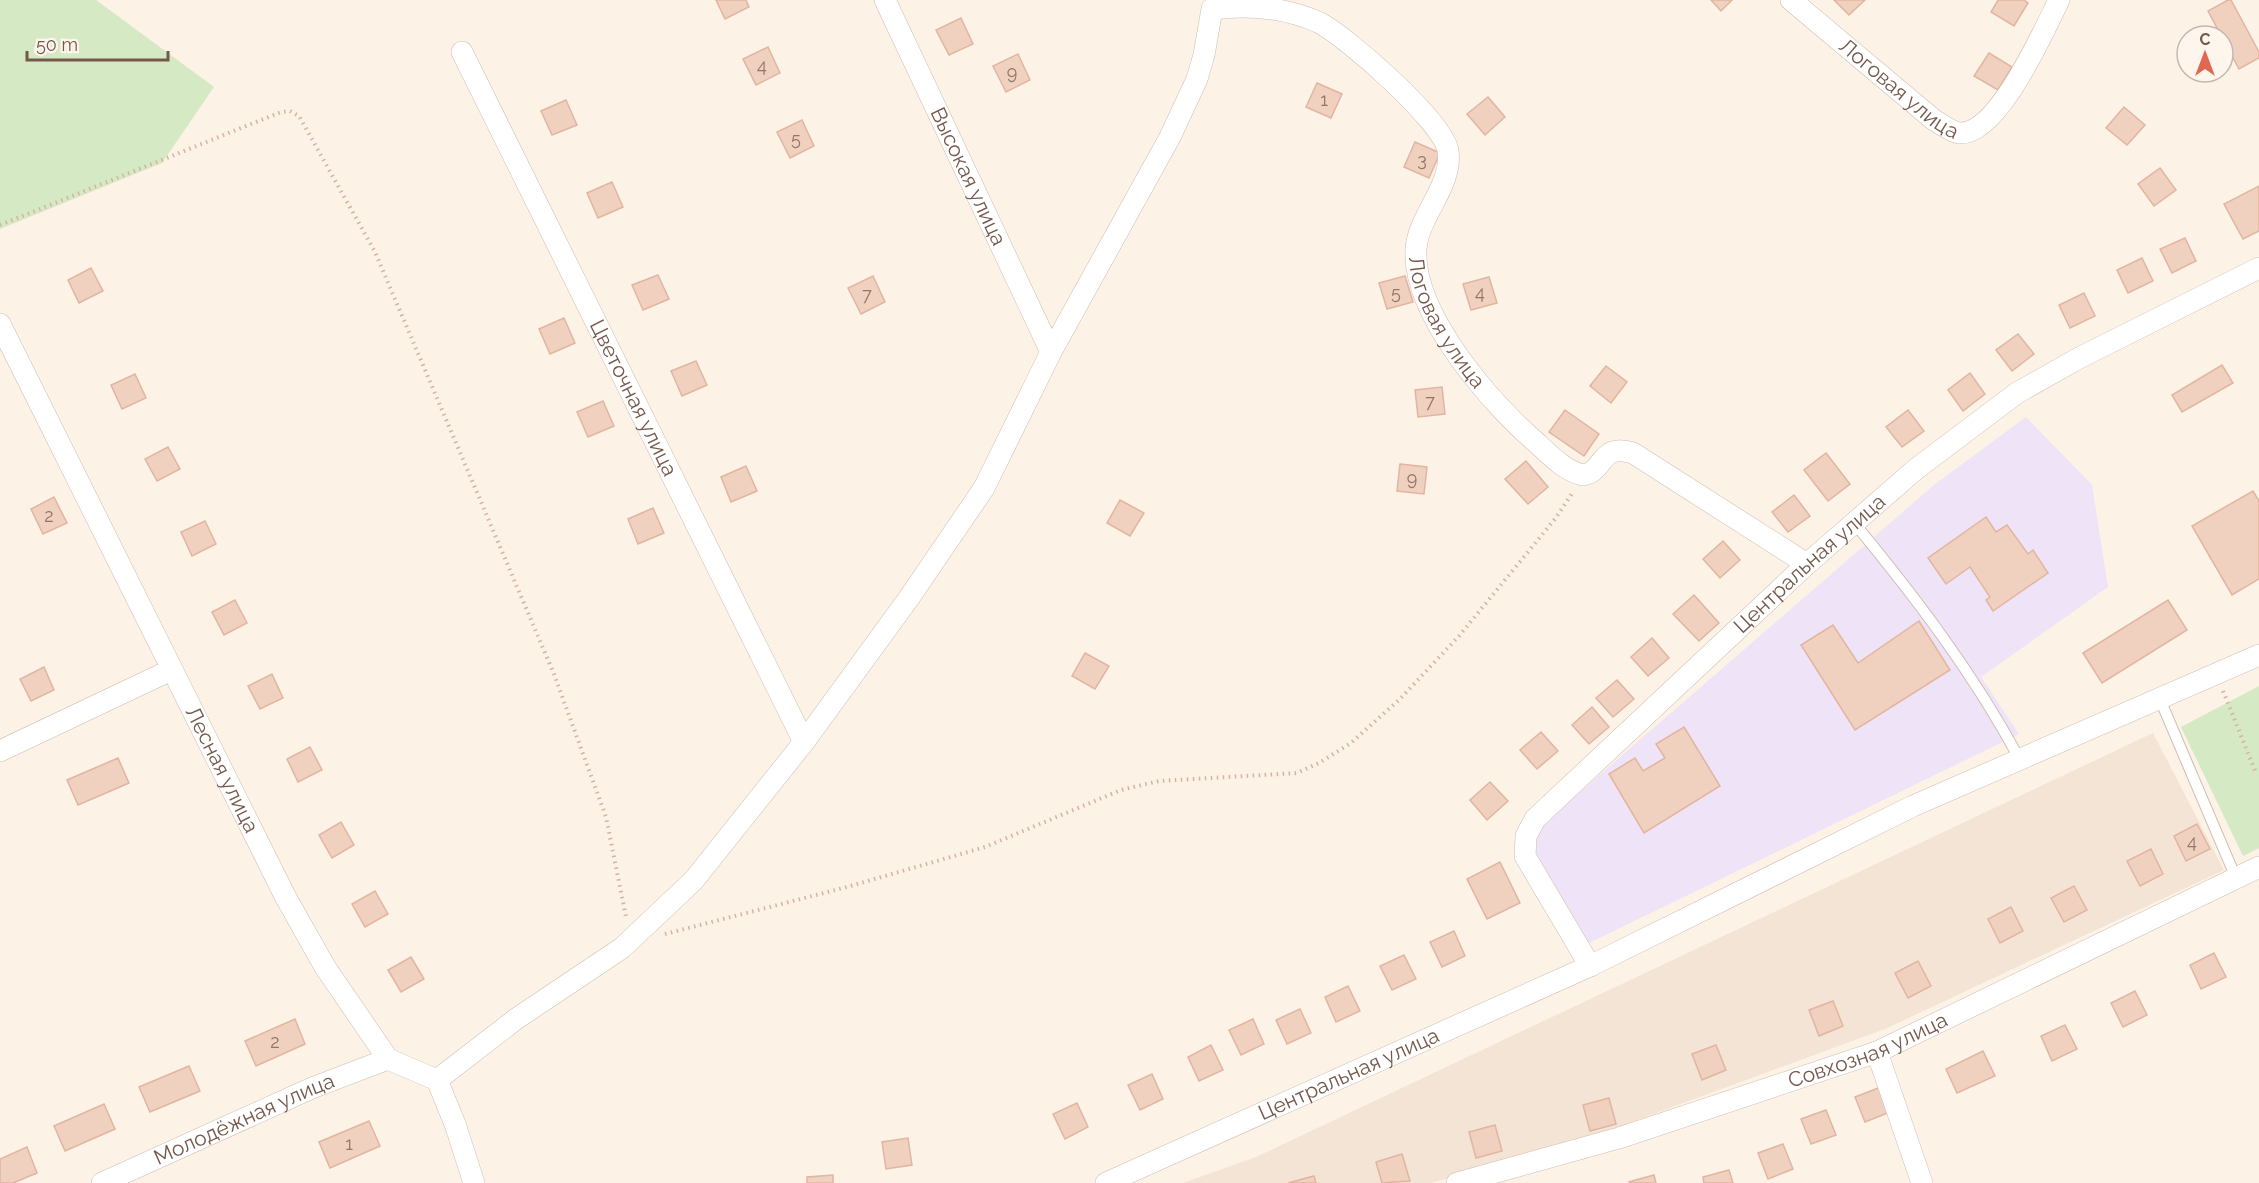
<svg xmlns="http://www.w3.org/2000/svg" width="2259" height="1183" viewBox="0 0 2259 1183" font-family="Raleway,sans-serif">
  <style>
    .residential { fill: #f3e4d5 }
    .education { fill: #efe3f8 }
    .green { fill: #d6e9c5 }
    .building { fill: #f0d0bf; stroke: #e2b5a0; stroke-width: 1.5 }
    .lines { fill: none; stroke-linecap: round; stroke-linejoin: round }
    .service-casing { stroke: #cfbcb0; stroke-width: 12 }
    .minor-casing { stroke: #cfbcb0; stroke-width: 22 }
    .path { stroke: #d5b3a2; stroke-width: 4; stroke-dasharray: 1.5 4.5; stroke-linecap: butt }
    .service { stroke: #fff; stroke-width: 10 }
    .minor { stroke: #fff; stroke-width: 21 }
    .labels { text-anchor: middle; stroke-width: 5; stroke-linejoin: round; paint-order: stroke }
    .number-label { font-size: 18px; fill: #937669 }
    .street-label { font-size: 21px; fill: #74584c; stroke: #fef6ed }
  </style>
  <rect width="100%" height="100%" fill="#fcf2e6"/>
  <polygon class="residential" points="2153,733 2224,870 1885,1029 1588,1138 1431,1183 1183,1183 1256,1157"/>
  <polygon class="education" points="2026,417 2092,485 2108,587 1981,677 2019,734 1589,943 1534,857 1537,829 1934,485"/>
  <g class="green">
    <polygon points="0,0 96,0 214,87 162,163 0,229"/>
    <polygon points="2259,686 2259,848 2243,856 2181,727"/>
  </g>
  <g class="building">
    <polygon points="716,0 746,0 749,7 725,19"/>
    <polygon points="1711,0 1732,0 1721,11"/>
    <polygon points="1834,0 1865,0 1849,15"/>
    <polygon points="1998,0 2024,0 2028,3 2014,26 1991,12"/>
    <polygon points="2228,0 2231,0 2259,52 2259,58 2239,69 2208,11"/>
    <polygon points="961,18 973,44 949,55 936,30"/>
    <polygon points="768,47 780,73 756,85 743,59"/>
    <polygon points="1989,53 2012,67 1998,90 1974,76"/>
    <polygon points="1018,54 1030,80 1006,92 993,66"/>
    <polygon points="1317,83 1342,94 1331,118 1306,107"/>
    <polygon points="1488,97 1505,117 1485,135 1467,114"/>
    <polygon points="566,100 577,125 552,135 541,111"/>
    <polygon points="2124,107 2145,125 2127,145 2106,128"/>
    <polygon points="802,120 814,146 790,158 777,132"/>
    <polygon points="1415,142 1440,153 1429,178 1404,167"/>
    <polygon points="2160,168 2176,190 2154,206 2138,184"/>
    <polygon points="612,182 623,207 598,218 587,193"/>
    <polygon points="2259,186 2259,231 2243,239 2224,204"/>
    <polygon points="2185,238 2196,261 2172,273 2160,249"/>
    <polygon points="2142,258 2153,281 2128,293 2117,270"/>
    <polygon points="91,268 103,291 79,303 68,280"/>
    <polygon points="658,275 669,299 643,310 632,285"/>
    <polygon points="873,276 885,302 861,314 848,288"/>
    <polygon points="1405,276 1413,302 1387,309 1379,283"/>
    <polygon points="1489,277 1497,303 1471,310 1463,284"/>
    <polygon points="2084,293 2095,316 2070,328 2059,305"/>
    <polygon points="564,318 575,343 550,354 539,329"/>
    <polygon points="2018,334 2034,354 2012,371 1996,350"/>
    <polygon points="696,361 707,385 682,396 671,371"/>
    <polygon points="2222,365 2233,383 2182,412 2172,395"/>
    <polygon points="1606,366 1627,382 1611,403 1590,386"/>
    <polygon points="1970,373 1985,394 1963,411 1948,390"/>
    <polygon points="135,374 146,398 122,409 111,385"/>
    <polygon points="1442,387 1445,414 1418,417 1415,390"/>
    <polygon points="603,401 614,426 588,437 577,412"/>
    <polygon points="1565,410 1599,434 1584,456 1549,432"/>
    <polygon points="1908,410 1924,431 1902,447 1886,427"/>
    <polygon points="168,447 180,469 157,481 145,459"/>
    <polygon points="1826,453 1850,484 1828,501 1804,470"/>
    <polygon points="1526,461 1548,487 1528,504 1505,479"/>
    <polygon points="1400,464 1427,467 1424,494 1397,491"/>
    <polygon points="746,466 757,491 731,502 721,477"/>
    <polygon points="2253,491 2259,501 2259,579 2232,595 2192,526"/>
    <polygon points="1794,495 1810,516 1788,532 1772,512"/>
    <polygon points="54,497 67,523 43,534 31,509"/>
    <polygon points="1120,500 1144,513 1130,536 1107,523"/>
    <polygon points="653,508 664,533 638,544 628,519"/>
    <polygon points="1986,517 1996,532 2007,525 2028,554 2033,550 2048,573 1993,611 1986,600 1990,597 1970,567 1946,584 1928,558"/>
    <polygon points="205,521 216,544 192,556 181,532"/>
    <polygon points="1723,541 1740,560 1720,578 1703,559"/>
    <polygon points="1694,595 1719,623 1699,641 1673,614"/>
    <polygon points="235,600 247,623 224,635 212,612"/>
    <polygon points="2168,600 2187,630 2102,683 2083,653"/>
    <polygon points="1919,621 1950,670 1855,730 1801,645 1833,625 1858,663"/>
    <polygon points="1652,638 1669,658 1648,676 1631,657"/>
    <polygon points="1085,653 1109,666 1095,689 1072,676"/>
    <polygon points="44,667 54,690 31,701 20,679"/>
    <polygon points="272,674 283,698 260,709 248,686"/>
    <polygon points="1617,680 1634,699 1613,717 1596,698"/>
    <polygon points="1592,707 1609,727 1589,744 1572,725"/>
    <polygon points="1684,727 1720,786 1644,833 1609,774 1635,758 1643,771 1665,758 1656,744"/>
    <polygon points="1541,732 1558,751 1537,769 1520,750"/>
    <polygon points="310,747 322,770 298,782 287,759"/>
    <polygon points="118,758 129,783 78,805 67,780"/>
    <polygon points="1490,782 1508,801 1487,820 1470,800"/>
    <polygon points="341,822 354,845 332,858 319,835"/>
    <polygon points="2197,824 2210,849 2186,861 2174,836"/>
    <polygon points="2151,849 2163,874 2140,886 2127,861"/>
    <polygon points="1500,862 1520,903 1487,919 1467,879"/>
    <polygon points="2074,886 2087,910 2064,922 2051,898"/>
    <polygon points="375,891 388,914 365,927 352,904"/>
    <polygon points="2011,907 2023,931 2000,943 1988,919"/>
    <polygon points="1454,931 1465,956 1442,967 1430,942"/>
    <polygon points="2214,953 2226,977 2201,989 2190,965"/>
    <polygon points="1404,955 1416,979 1392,990 1380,966"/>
    <polygon points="411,957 424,979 401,992 388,970"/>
    <polygon points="1918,961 1931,986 1908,998 1895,973"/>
    <polygon points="1348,986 1360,1011 1336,1022 1325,997"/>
    <polygon points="2135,991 2147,1015 2123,1027 2111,1003"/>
    <polygon points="1833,1001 1843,1026 1819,1036 1809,1010"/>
    <polygon points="1300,1009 1311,1033 1287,1044 1276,1020"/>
    <polygon points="295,1019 305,1044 256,1066 245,1041"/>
    <polygon points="1253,1019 1264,1044 1241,1055 1229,1030"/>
    <polygon points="2065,1025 2077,1049 2052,1061 2041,1036"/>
    <polygon points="1211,1045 1223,1070 1199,1081 1188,1057"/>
    <polygon points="1716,1045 1726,1070 1702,1080 1692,1054"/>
    <polygon points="1983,1051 1995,1076 1957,1093 1946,1069"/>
    <polygon points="189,1066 200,1091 150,1112 139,1087"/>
    <polygon points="1152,1074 1163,1099 1140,1110 1128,1085"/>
    <polygon points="1881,1087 1890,1112 1865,1122 1855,1097"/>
    <polygon points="1609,1098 1616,1124 1590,1131 1583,1105"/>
    <polygon points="1077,1103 1088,1127 1065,1139 1053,1114"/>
    <polygon points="104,1104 115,1129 65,1151 54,1126"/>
    <polygon points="1826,1110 1836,1135 1811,1144 1801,1119"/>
    <polygon points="369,1121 380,1146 330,1168 319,1142"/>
    <polygon points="1495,1125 1502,1151 1476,1158 1469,1132"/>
    <polygon points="908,1138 912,1165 886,1169 882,1142"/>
    <polygon points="1783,1144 1793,1169 1768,1179 1758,1153"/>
    <polygon points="27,1147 37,1173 13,1183 0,1183 0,1159"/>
    <polygon points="1402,1154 1410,1181 1382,1183 1376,1162"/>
    <polygon points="1729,1170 1733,1183 1704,1183 1703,1177"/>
    <polygon points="833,1175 833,1183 807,1183 807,1177"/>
    <polygon points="1654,1175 1656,1183 1630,1183 1629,1182"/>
    <polygon points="1314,1176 1316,1183 1288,1183"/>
  </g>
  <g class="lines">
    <g class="service-casing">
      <g id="service">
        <path d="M1855 524C1916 598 1973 673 2019 758"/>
        <polyline points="2159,697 2236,878"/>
      </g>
    </g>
    <g class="minor-casing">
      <g id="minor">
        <path id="s1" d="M885 0 1051 352"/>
        <path id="s2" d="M1791 0 1934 120C1941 124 1952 132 1959 133 1998 136 2044 30 2059 0"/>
        <path id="s3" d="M462 52 804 742"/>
        <path id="s4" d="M0 324 285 896 325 967 388 1059 437 1080 455 1124 474 1183"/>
        <polyline points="0,751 171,670"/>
        <path id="s5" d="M1590 966 1525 856 1526 836 1535 819 1807 564 1916 469 2017 393 2079 358 2259 268"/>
        <polyline points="1877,1052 1922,1183"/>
        <path id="s6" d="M437 1080 516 1019 622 948 694 880 804 742 909 598 984 488 1051 352 1170 137 1197 79 1204 55 1212 9C1249 4 1283 7 1318 22 1345 35 1444 122 1448 151 1453 186 1418 216 1416 249 1412 314 1492 405 1538 444 1551 456 1564 470 1582 475 1605 473 1599 442 1633 453L1807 564"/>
        <path id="s7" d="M102 1183 312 1088 388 1059"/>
        <path id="s8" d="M1106 1183 1590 966 1913 806 2259 655"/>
        <path id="s9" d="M1457 1183 1619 1138 1877 1052 2259 867"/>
      </g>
    </g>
    <g class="path">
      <polyline points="0,225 281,112 290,111 299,116 375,252 554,674 606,817 626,917"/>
      <polyline points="2223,691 2256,773"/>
      <polyline points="665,934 847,887 985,847 1121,790 1159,781 1297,773 1319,763 1351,743 1400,699 1459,636 1555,519 1573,492"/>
    </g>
    <use href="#service" class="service"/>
    <use href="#minor" class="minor"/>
  </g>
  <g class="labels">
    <g class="number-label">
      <text x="762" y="72">4</text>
      <text x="1012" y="79">9</text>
      <text x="1324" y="106">1</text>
      <text x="796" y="145">5</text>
      <text x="1422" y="166">3</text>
      <text x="1396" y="299">5</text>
      <text x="1480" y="299">4</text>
      <text x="867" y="301">7</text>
      <text x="1430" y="408">7</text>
      <text x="1412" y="485">9</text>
      <text x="49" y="522">2</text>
      <text x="2192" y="848">4</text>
      <text x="275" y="1048">2</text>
      <text x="349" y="1150">1</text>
    </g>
    <g class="street-label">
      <text dy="7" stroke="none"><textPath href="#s2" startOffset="140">Логовая улица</textPath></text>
      <text dy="7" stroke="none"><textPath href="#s1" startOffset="195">Высокая улица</textPath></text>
      <text dy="7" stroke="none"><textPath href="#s6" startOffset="1826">Логовая улица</textPath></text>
      <text dy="7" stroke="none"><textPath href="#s3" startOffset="386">Цветочная улица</textPath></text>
      <text dy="7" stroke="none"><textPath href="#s5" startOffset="542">Центральная улица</textPath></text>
      <text dy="7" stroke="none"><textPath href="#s4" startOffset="498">Лесная улица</textPath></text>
      <text dy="7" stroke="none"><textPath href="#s9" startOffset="432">Совхозная улица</textPath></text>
      <text dy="7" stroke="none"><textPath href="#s8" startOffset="266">Центральная улица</textPath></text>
      <text dy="7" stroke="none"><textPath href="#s7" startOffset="156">Молодёжная улица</textPath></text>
    </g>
  </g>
  <g transform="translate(2205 54)"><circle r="28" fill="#fef6ed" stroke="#c7b7ad" stroke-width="1.5"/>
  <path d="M0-4.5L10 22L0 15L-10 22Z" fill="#e16850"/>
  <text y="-9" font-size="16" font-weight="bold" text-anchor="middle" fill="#74584c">С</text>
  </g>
  <path d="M27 51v9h141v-9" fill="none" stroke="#74584c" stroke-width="3"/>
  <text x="36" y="51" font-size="18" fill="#74584c" stroke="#fef6ed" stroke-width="4.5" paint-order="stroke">50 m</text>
</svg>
